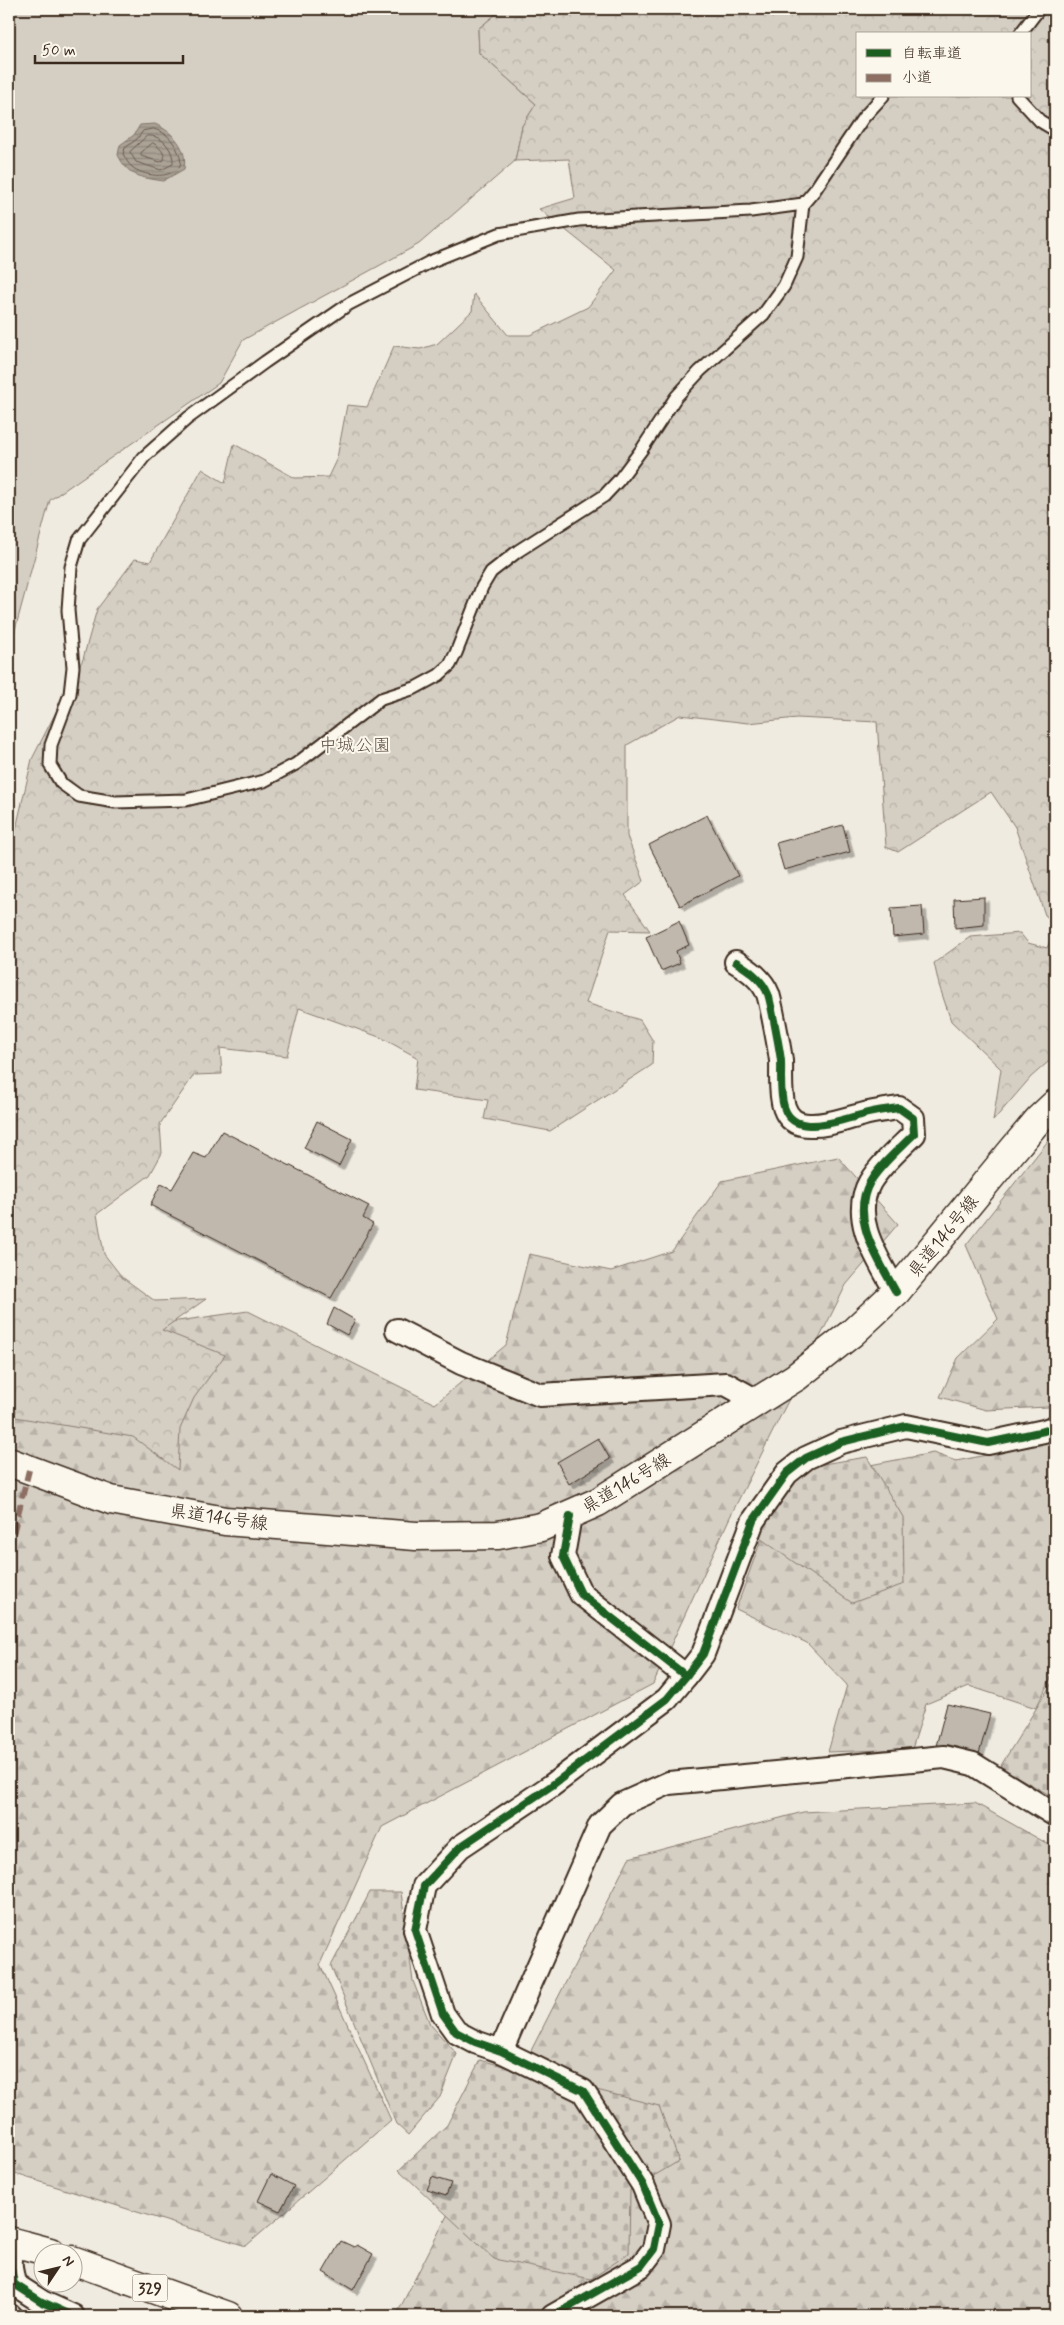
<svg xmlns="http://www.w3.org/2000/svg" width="1064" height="2325" viewBox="0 0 1064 2325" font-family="Mynerve,'Klee One',sans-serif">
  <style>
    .grass { fill: #d5cec3; stroke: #887c70 }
    .forest { fill: url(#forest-firs); stroke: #887c70 }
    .cemetery { fill: url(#cemetery-stones); stroke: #887c70 }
    .park { fill: url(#park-crowns); stroke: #887c70; fill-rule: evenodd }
    .water { fill: url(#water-rules); stroke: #7f7367 }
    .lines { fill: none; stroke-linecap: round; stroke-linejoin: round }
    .shore { stroke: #685a4e; stroke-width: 1 }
    .building { fill: #c0b8ad; stroke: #3b2a1e; filter: url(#shadow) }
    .lane-casing { stroke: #3b2a1e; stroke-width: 15 }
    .street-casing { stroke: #3b2a1e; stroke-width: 26 }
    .secondary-casing { stroke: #3b2a1e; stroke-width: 31 }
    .highway-casing { stroke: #3b2a1e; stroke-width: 31 }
    .lane { stroke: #fbf7ec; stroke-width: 11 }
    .street { stroke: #fbf7ec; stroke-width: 22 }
    .secondary { stroke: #fbf7ec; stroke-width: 28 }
    .highway { stroke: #fbf7ec; stroke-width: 28 }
    .quiet { stroke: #8d6e63; stroke-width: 6; stroke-dasharray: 12 6; stroke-linecap: butt }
    .cycleway-casing { stroke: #fbf7ec; stroke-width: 11 }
    .cycleway { stroke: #1b5e20; stroke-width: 8 }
    .labels { text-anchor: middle; stroke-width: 4; stroke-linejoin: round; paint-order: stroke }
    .shield { fill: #fbf7ec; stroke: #75685c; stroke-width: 1 }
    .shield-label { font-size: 16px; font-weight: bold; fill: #3b2a1e }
    .park-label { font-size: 18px; fill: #625347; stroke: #fbf7ec }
    .street-label { font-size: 18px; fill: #3b2a1e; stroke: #fbf7ec }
  </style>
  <defs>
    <pattern id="forest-firs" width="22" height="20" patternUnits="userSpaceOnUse" patternTransform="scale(1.25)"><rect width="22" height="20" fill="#d5cec3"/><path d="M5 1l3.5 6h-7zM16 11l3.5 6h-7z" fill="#b8b1a7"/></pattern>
    <pattern id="cemetery-stones" width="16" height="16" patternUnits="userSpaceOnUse" patternTransform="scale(1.25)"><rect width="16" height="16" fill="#d5cec3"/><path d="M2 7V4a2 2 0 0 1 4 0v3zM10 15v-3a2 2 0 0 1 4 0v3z" fill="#b8b1a7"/></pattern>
    <pattern id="park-crowns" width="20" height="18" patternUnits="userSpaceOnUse" patternTransform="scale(1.25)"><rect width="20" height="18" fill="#d5cec3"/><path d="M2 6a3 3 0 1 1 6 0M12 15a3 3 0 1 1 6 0" fill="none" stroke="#b8b1a7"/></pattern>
    <pattern id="water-rules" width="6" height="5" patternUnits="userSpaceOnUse" patternTransform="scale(1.25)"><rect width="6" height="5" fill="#aca397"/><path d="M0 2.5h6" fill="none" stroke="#8d857b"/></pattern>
    <filter id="shadow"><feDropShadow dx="4.5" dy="4.5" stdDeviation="0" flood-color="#0004"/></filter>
  </defs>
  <rect width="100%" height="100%" fill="#f0ebe0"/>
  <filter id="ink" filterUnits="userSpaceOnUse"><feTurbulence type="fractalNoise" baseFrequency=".02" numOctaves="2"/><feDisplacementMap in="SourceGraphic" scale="10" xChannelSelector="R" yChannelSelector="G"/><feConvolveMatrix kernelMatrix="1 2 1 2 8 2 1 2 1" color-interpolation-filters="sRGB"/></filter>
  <g filter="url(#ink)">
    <polygon class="grass" points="9,9 502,9 478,29 479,53 536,104 522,126 515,161 419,244 243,340 219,383 50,500 9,652"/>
    <g class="forest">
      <polygon points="1055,1132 1055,1404 1048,1407 986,1410 940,1397 958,1358 998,1319 966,1245"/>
      <polygon points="838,1157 898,1224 846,1285 730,1517 653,1684 382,1827 320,1964 391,2120 246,2246 9,2172 9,1345 248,1311 435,1404 506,1345 529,1254 611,1271 672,1251 722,1181"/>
      <polygon points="1055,1438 1055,1670 1036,1708 969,1686 926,1704 912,1749 828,1752 847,1685 807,1643 736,1609 761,1540 870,1465 933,1453 956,1461 1038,1445"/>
      <polygon points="975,1803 1055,1848 1055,2316 396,2316 629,1858 803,1812"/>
    </g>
    <g class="cemetery">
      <polygon points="867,1457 903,1517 904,1584 852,1603 757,1536 789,1479 810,1466"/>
      <polygon points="1055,1678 1055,1798 1000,1767"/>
      <polygon points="370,1892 401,1892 413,1981 430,2024 457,2054 440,2097 408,2135 396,2124 331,1966"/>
      <polygon points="480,2060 659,2106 679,2161 630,2190 629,2253 591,2279 494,2259 399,2170 447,2125"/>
    </g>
    <g class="park">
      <path d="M502 9H1055V924L1045 915 1015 827 991 792 898 852 886 847 877 722 797 718 748 723 680 715 627 745V836L644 881 625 895 650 931 610 930 586 1003 640 1020 653 1041 652 1065 550 1131 484 1119 488 1100 414 1090 418 1058 382 1038 299 1008 287 1056 220 1048 222 1074 194 1075 160 1124 162 1153 150 1175 97 1214 104 1254 122 1277 155 1301 206 1299 162 1330 225 1355 194 1398 180 1429 178 1470 133 1437 9 1416V833H15L32 759 83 659 97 609 135 559 150 562 202 469 225 483 234 444 295 478 328 477 337 458 347 405 367 407 394 346 420 349 437 344 472 311 474 294 508 335H530L588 307 616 270 539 209 575 198 569 159 515 161 522 126 536 104 479 53 478 29ZM858 34H1030V96H858Z"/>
      <polygon points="1055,930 1055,1056 1031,1077 993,1121 1001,1069 951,1021 939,985 934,963 970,937 1020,933 1028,943 1047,948"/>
    </g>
    <path class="water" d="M155 124C173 132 188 148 184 169L163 181C140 177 129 177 118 155L120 145 134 135 140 125Z"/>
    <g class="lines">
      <g class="shore">
        <path d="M154 129C157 130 162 132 165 134 172 138 185 159 179 167 169 180 143 176 132 167 128 164 126 159 123 154L125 148 137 139 143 131Z"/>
        <path d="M147 136C162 134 174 150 173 164L161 170 136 162 130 152Z"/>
        <path d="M153 143C159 146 166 154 164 160L160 162 141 156V153Z"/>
      </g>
    </g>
    <g class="building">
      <polygon points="707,815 738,876 680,906 649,845"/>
      <polygon points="843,825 850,852 784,870 776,843"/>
      <polygon points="984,897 984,925 955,928 954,899"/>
      <polygon points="922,906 924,934 893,937 891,908"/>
      <polygon points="679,921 689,945 676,951 680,963 661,971 646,937"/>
      <polygon points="317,1121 352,1139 339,1166 304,1148"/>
      <polygon points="222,1131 369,1206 363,1218 373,1224 331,1298 150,1205 161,1184 172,1189 193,1153 206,1158"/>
      <polygon points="334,1308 355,1320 347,1335 327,1324"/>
      <polygon points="598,1438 610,1459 569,1484 557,1462"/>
      <polygon points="947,1704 990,1714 979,1754 936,1746"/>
      <polygon points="271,2174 294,2186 280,2211 258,2201"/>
      <polygon points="432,2177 451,2183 446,2196 427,2190"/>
      <polygon points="341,2241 354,2247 357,2245 373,2254 353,2290 323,2272"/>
    </g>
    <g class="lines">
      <g class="lane-casing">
        <g id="lane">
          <polyline points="1020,34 1039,9"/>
          <polyline points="1017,96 1040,121 1055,130"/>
          <polyline points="803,204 751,211 579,220 499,234 432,261 349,304 265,362 188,418 144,457 79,540 71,567 68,610 73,667 70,694 51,745 50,765 61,783 79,796 115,802 186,800 264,781 296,764 381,699 415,688 439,675 450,665 456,653 482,587 491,572 518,551 604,496 619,480 642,449 676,397 700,371 763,315 784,286 797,257 803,204 814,191 863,118 883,96"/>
        </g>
      </g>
      <g class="street-casing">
        <g id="street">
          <path d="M736 962C749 970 762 979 768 994 771 1003 780 1051 781 1061 782 1085 775 1124 809 1125 827 1126 844 1119 861 1115 873 1111 886 1110 899 1108L913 1118 914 1134C899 1149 881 1164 870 1182 849 1219 879 1260 896 1292"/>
          <polyline points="397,1330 461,1363 540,1395 726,1384 757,1401"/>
          <polyline points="686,1676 703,1654 753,1521 787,1473 806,1458 841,1442 906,1426 988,1443 1044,1431 1055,1427"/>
          <polyline points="501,2051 600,1825 622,1804 669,1783 944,1757 973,1764 1055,1815"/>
          <polyline points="10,2242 11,2268 14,2284 42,2302 73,2316"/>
          <polyline points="9,2316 10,2316"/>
          <polyline points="553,2316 641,2266 654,2249 659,2224 643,2185 583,2091 501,2051 475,2042 456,2032 443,2014 415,1930 424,1886 460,1847 551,1786 667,1699 686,1676 581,1594 563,1556 570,1516"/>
        </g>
      </g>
      <g class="secondary-casing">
        <polyline id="secondary" points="9,1462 111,1500 225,1521 416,1536 498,1535 541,1527 598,1502 796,1377 852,1333 896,1292 1012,1151 1039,1119 1055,1104"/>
      </g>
      <g class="highway-casing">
        <g id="highway">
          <polyline points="9,2241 50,2252"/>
          <polyline points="72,2260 228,2316"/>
        </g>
      </g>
      <use href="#lane" class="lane"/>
      <use href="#street" class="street"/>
      <use href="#secondary" class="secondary"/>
      <use href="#highway" class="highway"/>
      <polyline class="quiet" points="9,1550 29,1470"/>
      <g class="cycleway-casing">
        <g id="cycleway">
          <path d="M736 962C749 970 762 979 768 994 771 1003 780 1051 781 1061 782 1085 775 1124 809 1125 827 1126 844 1119 861 1115 873 1111 886 1110 899 1108L913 1118 914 1134C899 1149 881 1164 870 1182 849 1219 879 1260 896 1292"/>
          <polyline points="686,1676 703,1654 753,1521 787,1473 806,1458 841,1442 906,1426 988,1443 1044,1431 1055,1427"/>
          <polyline points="10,2242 11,2268 14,2284 42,2302 73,2316"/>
          <polyline points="553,2316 641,2266 654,2249 659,2224 643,2185 583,2091 501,2051 475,2042 456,2032 443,2014 415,1930 424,1886 460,1847 551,1786 667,1699 686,1676 581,1594 563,1556 570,1516"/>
        </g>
      </g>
      <use href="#cycleway" class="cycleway"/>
    </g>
  </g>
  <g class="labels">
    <rect class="shield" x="132.5" y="2274.5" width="35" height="27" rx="4"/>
    <g class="shield-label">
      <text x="150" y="2294">329</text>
    </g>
    <g class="park-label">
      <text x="355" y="751">中城公園</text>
    </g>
    <g class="street-label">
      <text transform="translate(943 1236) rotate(-51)" y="6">県道146号線</text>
      <text transform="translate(626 1483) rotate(-31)" y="6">県道146号線</text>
      <text transform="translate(219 1517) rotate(8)" y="6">県道146号線</text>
    </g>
  </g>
  <rect width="1064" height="2325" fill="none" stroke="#fbf7ec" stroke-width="30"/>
  <rect x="15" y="15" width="1034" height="2295" fill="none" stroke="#3b2a1e" stroke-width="2" filter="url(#ink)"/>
  <rect x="856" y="32" width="175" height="65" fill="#fbf7ec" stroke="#aea59a"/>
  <rect x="866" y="49" width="25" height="8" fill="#1b5e20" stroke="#aea59a"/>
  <text x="902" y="58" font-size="15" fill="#3b2a1e">自転車道</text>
  <rect x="866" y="74" width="25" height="8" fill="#8d6e63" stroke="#aea59a"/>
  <text x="902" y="82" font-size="15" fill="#3b2a1e">小道</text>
  <g transform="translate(58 2268) rotate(55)"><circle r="24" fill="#fbf7ec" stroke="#aea59a"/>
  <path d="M0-4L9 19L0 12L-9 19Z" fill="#3b2a1e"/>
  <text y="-8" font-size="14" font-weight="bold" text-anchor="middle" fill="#3b2a1e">N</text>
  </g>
  <path d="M35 55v8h148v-8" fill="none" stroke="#3b2a1e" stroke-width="2.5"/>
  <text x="42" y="55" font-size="15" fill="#3b2a1e" stroke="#fbf7ec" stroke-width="4" paint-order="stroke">50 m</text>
</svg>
